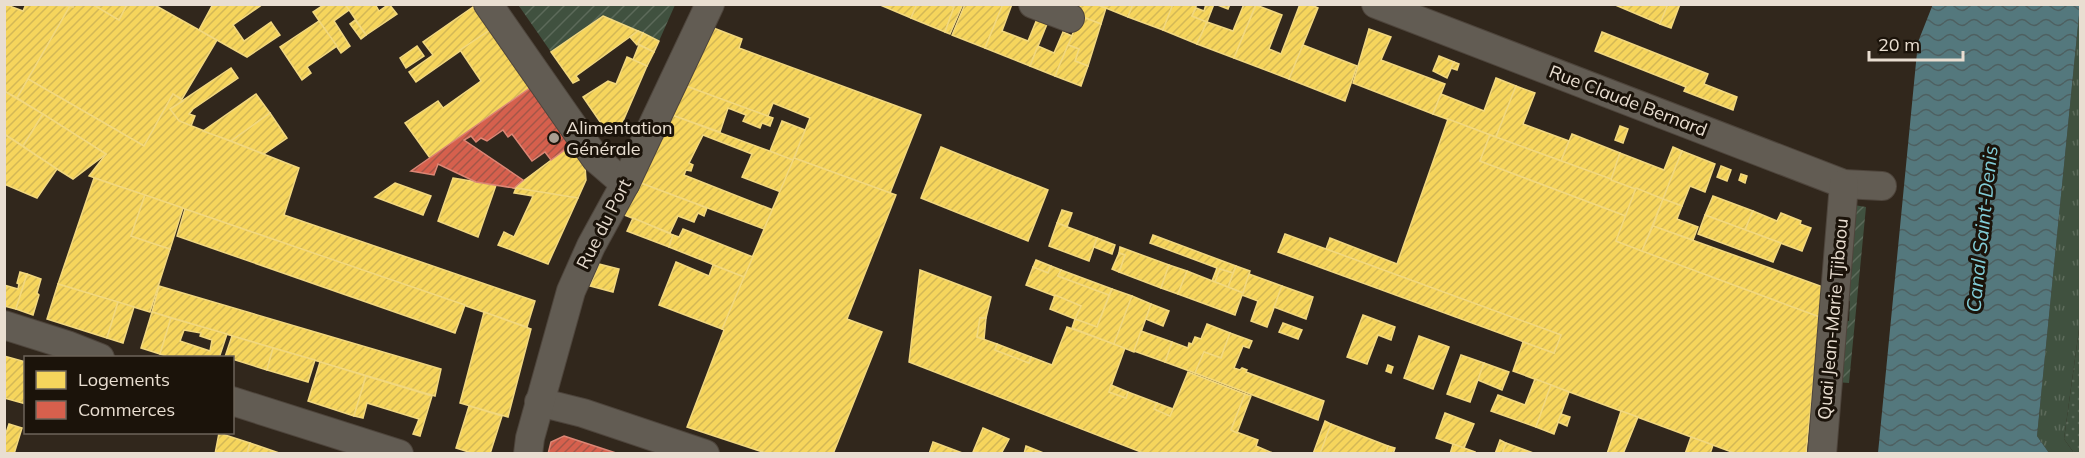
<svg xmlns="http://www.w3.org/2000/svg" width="2085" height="458" viewBox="0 0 2085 458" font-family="Mulish,sans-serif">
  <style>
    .grass { fill: url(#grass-tufts) }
    .park { fill: url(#park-dots) }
    .garden { fill: url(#garden-furrows) }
    .water { fill: url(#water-waves) }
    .homes { fill: url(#homes-hatch); stroke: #f2d87f; stroke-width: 1.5; fill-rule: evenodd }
    .shops { fill: url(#shops-hatch); stroke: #dc8675; stroke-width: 1.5 }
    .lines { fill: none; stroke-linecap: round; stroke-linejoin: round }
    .street-casing { stroke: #4e453c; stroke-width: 30 }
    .street { stroke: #625c53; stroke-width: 28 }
    .poi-dot { fill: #a99e92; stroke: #1b130a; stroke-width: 2 }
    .labels { text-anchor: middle; stroke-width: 6; stroke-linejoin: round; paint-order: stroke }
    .street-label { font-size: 18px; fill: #e9ded1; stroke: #1b130a }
    .poi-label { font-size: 18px; fill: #e9ded1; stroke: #1b130a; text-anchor: start }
    .water-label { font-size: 20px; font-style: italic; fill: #82cdd8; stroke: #1b130a }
  </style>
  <defs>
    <pattern id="grass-tufts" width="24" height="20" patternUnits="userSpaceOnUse" patternTransform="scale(1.5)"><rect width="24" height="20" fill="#40513f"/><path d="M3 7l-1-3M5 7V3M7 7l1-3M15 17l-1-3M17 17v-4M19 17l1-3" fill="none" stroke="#5c6a5a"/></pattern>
    <pattern id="park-dots" width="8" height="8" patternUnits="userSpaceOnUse" patternTransform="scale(1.5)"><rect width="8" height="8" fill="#40513f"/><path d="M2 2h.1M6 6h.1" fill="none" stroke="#5c6a5a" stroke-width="1.8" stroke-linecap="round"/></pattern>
    <pattern id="garden-furrows" width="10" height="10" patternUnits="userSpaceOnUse" patternTransform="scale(1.5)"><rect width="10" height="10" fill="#40513f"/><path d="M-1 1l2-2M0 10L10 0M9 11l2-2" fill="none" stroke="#5c6a5a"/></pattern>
    <pattern id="water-waves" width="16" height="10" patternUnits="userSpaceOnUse" patternTransform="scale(1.5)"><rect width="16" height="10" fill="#54787d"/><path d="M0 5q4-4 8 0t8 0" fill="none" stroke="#4e6061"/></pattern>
    <pattern id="homes-hatch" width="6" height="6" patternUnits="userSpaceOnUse" patternTransform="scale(1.5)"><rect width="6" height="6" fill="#f6d55c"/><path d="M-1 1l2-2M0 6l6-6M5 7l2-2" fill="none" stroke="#d3b856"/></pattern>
    <pattern id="shops-hatch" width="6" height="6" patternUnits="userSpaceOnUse" patternTransform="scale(1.5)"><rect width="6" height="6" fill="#d6604d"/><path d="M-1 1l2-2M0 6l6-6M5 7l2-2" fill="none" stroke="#a45648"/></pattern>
  </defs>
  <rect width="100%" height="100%" fill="#31271c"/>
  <polygon class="grass" points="2080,5 2080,322 2064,439 2074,453 2049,453 2037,436"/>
  <polygon class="park" points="2080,322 2080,453 2074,453 2064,439"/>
  <g class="garden">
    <polygon points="521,4 675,5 659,41 603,16 551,52 519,6"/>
    <polygon points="1854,205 1866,207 1849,383 1836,382 1843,321 1849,321 1850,301 1842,299"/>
  </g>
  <polygon class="water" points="1933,4 2080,5 2037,436 2049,453 1878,453 1918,42"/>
  <g class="homes">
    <polygon points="4,4 23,11 26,4 70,6 17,98 4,91"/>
    <polygon points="74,4 92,4 119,20 127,4 153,4 217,40 182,99 173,94 144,146 28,79 70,6 73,7"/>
    <polygon points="92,4 127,4 119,20"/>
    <polygon points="213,4 263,4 233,25 244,41 271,22 280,35 247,57 199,30"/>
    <polygon points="325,4 345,4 349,10 334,21 350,46 341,53 313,12"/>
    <polygon points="345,4 375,4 379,11 389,4 397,14 366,35"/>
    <polygon points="878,4 917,4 911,18"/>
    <polygon points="917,4 949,4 954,7 945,32 911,18"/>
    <polygon points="953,4 963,4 950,34 945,32 954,7"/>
    <polygon points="965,4 1003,4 985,48 952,35"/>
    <polygon points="1003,4 1012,4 1002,31 1028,41 1039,14 1049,19 1030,66 985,48"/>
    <polygon points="1049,4 1096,4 1106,8 1101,24"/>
    <polygon points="1096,4 1133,4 1128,17"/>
    <polygon points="1133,4 1173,4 1163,30 1128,17"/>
    <polygon points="1173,4 1197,4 1192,16 1207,22 1197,44 1163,30"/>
    <polygon points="1206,4 1214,4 1207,22 1192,16 1196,8 1204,11"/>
    <polygon points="1215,4 1230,4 1228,9"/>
    <polygon points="1244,4 1256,4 1234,58 1197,44 1207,22 1233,31"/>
    <polygon points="1300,4 1309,4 1318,8 1289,79 1234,58 1256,5 1282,15 1269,49 1281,54"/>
    <polygon points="1613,4 1668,4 1660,24"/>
    <polygon points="1668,4 1680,4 1671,28 1660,24"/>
    <polygon points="473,7 490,30 416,82 409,72 433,55 423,42"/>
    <polygon points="603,16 638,31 576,76 579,80 573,83 551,52"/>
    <polygon points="1080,16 1101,24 1088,66 1075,61 1079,49 1068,45"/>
    <polygon points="355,20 366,35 361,39 350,24"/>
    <polygon points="319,21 337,46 307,67 311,73 302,80 280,47"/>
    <polygon points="711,27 742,39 739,48 921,115 890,193 794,158 810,118 773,103 768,116 683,85"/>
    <polygon points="1369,29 1391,37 1381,60 1445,84 1433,114 1353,83"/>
    <polygon points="490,30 530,88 430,158 405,123 438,101 443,108 481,81 460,50"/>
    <polygon points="638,31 643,33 637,45 630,37"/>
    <polygon points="1063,32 1072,36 1055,76 1030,66 1038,46 1054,53"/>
    <polygon points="1602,32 1708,74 1704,84 1737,97 1733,110 1684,91 1686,87 1595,51"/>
    <polygon points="643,33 659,41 654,52 638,44"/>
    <polygon points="639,45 654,52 647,66 633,60"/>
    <polygon points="1068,45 1079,49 1075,61 1088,66 1081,86 1055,76"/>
    <polygon points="1303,45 1357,66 1345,101 1289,79"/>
    <polygon points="417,46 424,56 406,68 400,58"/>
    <polygon points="1439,56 1454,62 1447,78 1433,71"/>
    <polygon points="627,57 647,66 620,128 605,129 583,97 608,81 616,84"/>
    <polygon points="1454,62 1459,64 1457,70 1451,68"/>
    <polygon points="231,68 238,78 193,109 189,114 195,116 191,126 179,121 170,109"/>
    <polygon points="1496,78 1516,86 1496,137 1433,114 1441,94 1484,111"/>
    <polygon points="28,79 144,146 173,94 183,101 170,109 179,121 299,168 284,215 535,301 527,327 89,176 106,154 17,98"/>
    <polygon points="683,85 773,118 770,126 762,123 760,128 743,121 746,115 728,108 720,132 669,114"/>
    <polygon points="1516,86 1535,93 1523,124 1569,141 1561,161 1496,137"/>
    <polygon points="4,91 43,114 23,146 4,134"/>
    <polygon points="256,94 270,113 231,141 203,131"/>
    <polygon points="270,113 287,138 264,154 231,141"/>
    <polygon points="43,114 106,154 73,179 57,169 23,146"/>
    <polygon points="669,114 794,160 781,192 742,177 752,154 703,135 689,163 693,165 691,171 686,170 684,175 773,210 764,229 638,182"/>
    <polygon points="1448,119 1490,135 1480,161 1626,216 1616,241 1820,317 1806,454 1737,454 1513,371 1523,342 1554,353 1561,335 1326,249 1330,238 1397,264"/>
    <polygon points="782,121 805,130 793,160 770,151"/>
    <polygon points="1620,126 1628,129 1623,143 1615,140"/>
    <polygon points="4,134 57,169 37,198 4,184"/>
    <polygon points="1572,134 1620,153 1611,180 1561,161"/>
    <polygon points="1490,135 1636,188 1626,216 1480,161"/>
    <polygon points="570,146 585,166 586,180 578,198 514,188"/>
    <polygon points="941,147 1048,190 1028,241 921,198"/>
    <polygon points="1673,147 1682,151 1663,199 1611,180 1620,153 1664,170"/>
    <polygon points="1682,151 1715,164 1705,192 1690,186 1682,206 1663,199"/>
    <polygon points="794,158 896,195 847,319 882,332 833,454 769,454 687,427 724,330 722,329"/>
    <polygon points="1721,166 1731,170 1727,181 1717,177"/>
    <polygon points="1741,174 1747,176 1745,183 1739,180"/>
    <polygon points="94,178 145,195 131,236 170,249 150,312 58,284"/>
    <polygon points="453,178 496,185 478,237 438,221"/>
    <polygon points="638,182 707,208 704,216 698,213 694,222 678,216 670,233 622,214"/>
    <polygon points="395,183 431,196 423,215 375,197"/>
    <polygon points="516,188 578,198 548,264 498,245 504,232 514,237 533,196 514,193"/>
    <polygon points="1636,188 1663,199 1642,251 1616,241"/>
    <polygon points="145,195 183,208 170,249 131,236"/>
    <polygon points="1713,196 1753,211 1745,230 1705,215"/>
    <polygon points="1663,199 1682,206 1677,219 1698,227 1693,240 1653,226"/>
    <polygon points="185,209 465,305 455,333 177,236"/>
    <polygon points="1062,210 1072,213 1067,227 1057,223"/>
    <polygon points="1753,211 1777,221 1781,213 1801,221 1800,224 1811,228 1802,251 1745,230"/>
    <polygon points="1705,215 1781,243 1773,262 1698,234"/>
    <polygon points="633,218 673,235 669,247 627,231"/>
    <polygon points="1057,223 1097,238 1089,261 1049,246"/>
    <polygon points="1653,226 1823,287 1820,317 1642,251"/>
    <polygon points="683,229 753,257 744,277 669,247 673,235 679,237"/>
    <polygon points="1285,234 1561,335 1554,353 1278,252"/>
    <polygon points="1153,235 1236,266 1233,273 1220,269 1215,282 1212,281 1217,268 1150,243"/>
    <polygon points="1097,238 1115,245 1112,254 1094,247"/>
    <polygon points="1120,247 1169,265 1161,288 1119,272 1125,255 1119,253"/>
    <polygon points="1119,253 1125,255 1119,272 1112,269"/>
    <polygon points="1036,260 1051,266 1048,273 1033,267"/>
    <polygon points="676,262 709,276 713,265 744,277 722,329 659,305"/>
    <polygon points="599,264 619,269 613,292 590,286"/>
    <polygon points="1169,265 1187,271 1178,294 1161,288"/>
    <polygon points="1051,266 1061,270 1058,276 1109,295 1097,327 1075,319 1081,306 1026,285 1033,267 1048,273"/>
    <polygon points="1236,266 1250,271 1243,293 1228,287"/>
    <polygon points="1220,269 1233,273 1228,287 1215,282"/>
    <polygon points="920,270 991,297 986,318 980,318 977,337 997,344 995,350 1029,363 1031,357 1052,365 1067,327 1125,348 1109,392 1126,398 1128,392 1157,403 1154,409 1170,416 1188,372 1245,394 1231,430 1258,440 1256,446 1275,454 1146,454 909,362"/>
    <polygon points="1061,270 1112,289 1109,295 1058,276"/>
    <polygon points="1187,271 1243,293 1249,274 1282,286 1267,327 1251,321 1258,301 1242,295 1235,315 1178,294"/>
    <polygon points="20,272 27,274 16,309 4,306 4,285 18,289 19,284 17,283"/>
    <polygon points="27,274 41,279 37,293 39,295 33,315 16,309"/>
    <polygon points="58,284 118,302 107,338 47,319"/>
    <polygon points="159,286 441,369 435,396 152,312"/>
    <polygon points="1282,286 1313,297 1306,319 1274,307"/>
    <polygon points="1112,289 1132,296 1114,344 1072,328 1075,319 1097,327"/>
    <polygon points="1055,295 1081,306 1075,319 1050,309"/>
    <polygon points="1132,296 1151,304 1134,352 1114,344"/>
    <polygon points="118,302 134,307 123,343 107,338"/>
    <polygon points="1151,304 1169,311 1163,326 1146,319"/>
    <polygon points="152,312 171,318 160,354 141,348"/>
    <polygon points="484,312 531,329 508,417 460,403"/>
    <polygon points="1363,315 1395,327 1391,340 1378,335 1367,364 1347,357"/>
    <path d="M171 318 227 334 219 358H171L160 354ZM184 330 201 333 200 336 212 340 210 351 180 341Z"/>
    <polygon points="980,318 986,318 984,339 977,337"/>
    <polygon points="1283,323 1302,330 1298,339 1279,332"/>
    <polygon points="1207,324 1230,333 1221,358 1204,352 1195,373 1165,362 1172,342 1188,348 1189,343 1192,344 1195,337 1201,339"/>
    <polygon points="1141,331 1172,342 1165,362 1134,351"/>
    <polygon points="1230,333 1252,341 1249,348 1243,346 1234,368 1240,370 1242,368 1247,370 1246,372 1324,401 1318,420 1195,373 1204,352 1221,358"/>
    <polygon points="232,336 273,348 267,370 232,359 232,358 225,357"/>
    <polygon points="1419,336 1449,347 1433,389 1404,378"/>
    <polygon points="997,344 1031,357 1029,363 995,350"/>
    <polygon points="273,348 315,360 308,382 267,370"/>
    <polygon points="1461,355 1484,363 1470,402 1447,394"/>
    <polygon points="4,356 26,362 26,404 4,398"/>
    <polygon points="320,362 366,376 354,416 308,401"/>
    <polygon points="1484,363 1509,372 1502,390 1478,380"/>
    <polygon points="1388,365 1393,367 1391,373 1386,371"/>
    <polygon points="366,376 432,396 420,436 413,434 419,419 367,403 363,418 354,416"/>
    <polygon points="1535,379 1551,385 1536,427 1491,411 1498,395 1525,405"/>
    <polygon points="1111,385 1128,392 1126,398 1109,392"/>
    <polygon points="1551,385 1569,392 1554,434 1536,427"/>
    <polygon points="1245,394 1251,396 1237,433 1231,430"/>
    <polygon points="1157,403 1173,409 1170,416 1154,409"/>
    <polygon points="469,406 502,416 490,454 475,454 456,448"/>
    <polygon points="1621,411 1638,417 1623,454 1607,454"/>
    <polygon points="1445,413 1474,424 1464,448 1436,438"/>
    <polygon points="1561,414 1570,417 1567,426 1558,422"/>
    <polygon points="1325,421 1331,424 1320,454 1313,454"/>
    <polygon points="9,424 22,428 14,454 4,454 4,439"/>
    <polygon points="1331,424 1388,446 1386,454 1320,454"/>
    <polygon points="983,428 1009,439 1001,454 973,452"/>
    <polygon points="219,433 250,443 247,454 215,454"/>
    <polygon points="1691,437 1713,445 1710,454 1685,454"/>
    <polygon points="1500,440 1506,443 1502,454 1495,454"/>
    <polygon points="933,442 965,454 929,454"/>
    <polygon points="250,443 282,454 247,454"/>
    <polygon points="1506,443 1536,454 1502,454"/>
    <polygon points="1453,444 1475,452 1474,454 1450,454"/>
    <polygon points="1026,446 1046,454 1024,454"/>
    <polygon points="1388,446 1395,448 1393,454 1386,454"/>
  </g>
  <g class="shops">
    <polygon points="530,88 570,146 551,160 545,152 532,161 512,134 508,137 503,130 487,141 481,138 476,142 471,136 464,140 523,180 514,188 476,182 438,164 434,175 411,171"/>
    <polygon points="564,436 619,454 548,454 551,442"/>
  </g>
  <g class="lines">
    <g class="street-casing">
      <g id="street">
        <polyline points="488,4 596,159 625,184"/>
        <polyline points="1033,4 1070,18"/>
        <polyline points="1376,4 1844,184 1882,186"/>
        <polyline points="4,325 67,345 100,358"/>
        <polyline points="232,401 399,454"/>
        <polyline points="539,402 583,413 705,454"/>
        <polyline points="528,454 530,438 571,291 591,246 625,184 710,4"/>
        <polyline points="1822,454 1844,184"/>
      </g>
    </g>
    <use href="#street" class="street"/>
  </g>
  <circle class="poi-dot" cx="554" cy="138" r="6"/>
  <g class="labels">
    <g class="street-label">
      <text transform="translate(1628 101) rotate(21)" y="6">Rue Claude Bernard</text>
      <text transform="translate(604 224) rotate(-63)" y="6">Rue du Port</text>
      <text transform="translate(1833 319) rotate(-85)" y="6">Quai Jean-Marie Tjibaou</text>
    </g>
    <g class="poi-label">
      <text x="566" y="134">Alimentation<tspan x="566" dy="21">Générale</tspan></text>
    </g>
    <g class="water-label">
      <text transform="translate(1982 229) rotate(-84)" y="7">Canal Saint-Denis</text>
    </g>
  </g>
  <rect width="2085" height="458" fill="none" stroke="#e9ded1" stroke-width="12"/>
  <rect x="24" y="356" width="210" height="78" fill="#1b130a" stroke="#6d645a" stroke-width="1.5"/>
  <rect x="36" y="371" width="30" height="18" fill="#f6d55c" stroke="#6d645a" stroke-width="1.5"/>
  <text x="78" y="386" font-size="18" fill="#e9ded1">Logements</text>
  <rect x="36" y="401" width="30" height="18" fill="#d6604d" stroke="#6d645a" stroke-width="1.5"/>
  <text x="78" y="416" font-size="18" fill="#e9ded1">Commerces</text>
  <path d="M1869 51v9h94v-9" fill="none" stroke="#e9ded1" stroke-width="3"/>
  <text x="1878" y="51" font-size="18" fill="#e9ded1" stroke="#1b130a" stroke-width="4.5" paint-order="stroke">20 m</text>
</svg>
